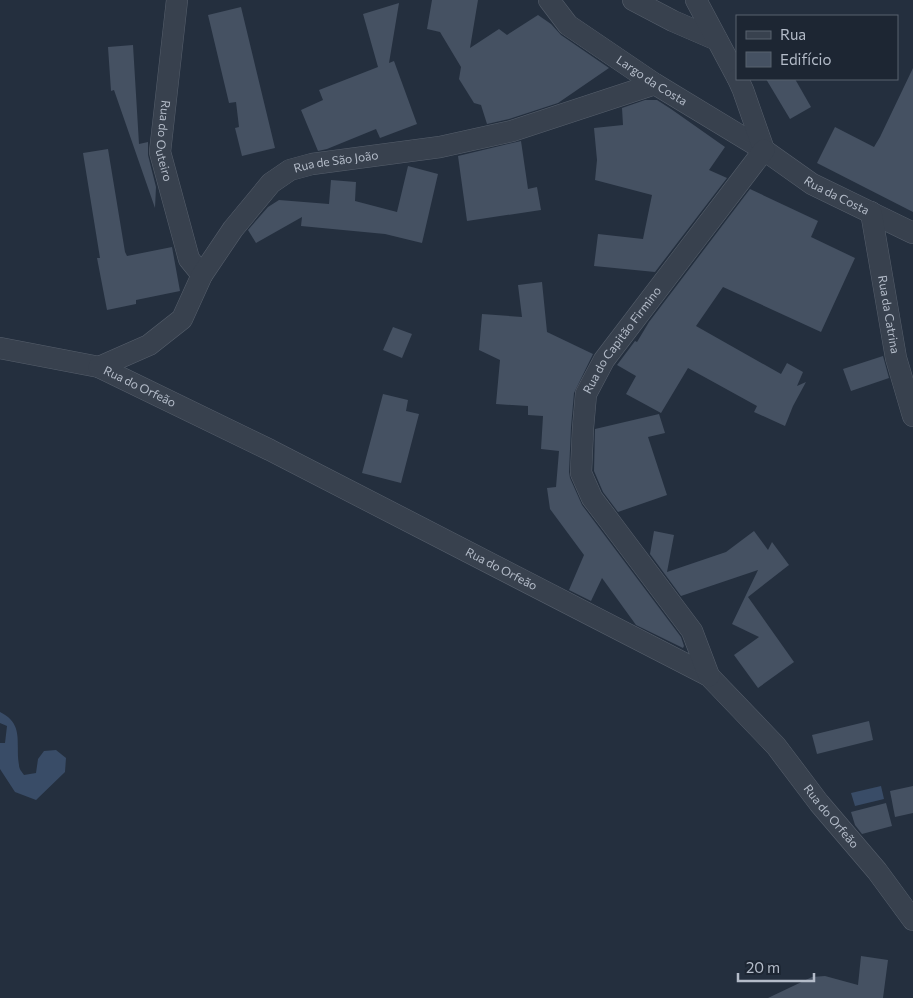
<svg xmlns="http://www.w3.org/2000/svg" width="913" height="998" viewBox="0 0 913 998" font-family="Commissioner,sans-serif">
  <style>
    .water { fill: #394c67 }
    .building { fill: #455162 }
    .lines { fill: none; stroke-linecap: round; stroke-linejoin: round }
    .minor-casing { stroke: #565f6c; stroke-width: 22 }
    .minor { stroke: #38414e; stroke-width: 21 }
    .labels { text-anchor: middle; stroke-width: 4; stroke-linejoin: round; paint-order: stroke }
    .street-label { font-size: 12px; fill: #b4bcc9; stroke: #1d2633 }
  </style>
  <rect width="100%" height="100%" fill="#242f3e"/>
  <g class="water">
    <path d="M0 712C25 724 15 744 19 765 19 769 22 772 24 775L36 773 38 759 44 751 56 750 66 758 65 772 36 800 15 792 0 769V743H5L7 726 0 723Z"/>
    <polygon points="881,786 884,799 855,806 851,793"/>
  </g>
  <g class="building">
    <polygon points="432,0 478,0 470,48 499,29 507,35 538,15 551,24 561,35 609,68 558,103 509,119 487,124 481,105 474,103 459,79 461,67 440,32 427,29"/>
    <polygon points="399,3 389,63 394,61 417,124 380,138 376,129 327,149 318,151 301,110 323,100 319,90 378,67 363,14"/>
    <polygon points="241,7 275,148 242,156 235,128 239,127 236,102 229,103 208,15"/>
    <polygon points="133,45 139,144 148,142 148,155 156,187 155,208 114,90 111,91 108,47"/>
    <polygon points="913,68 913,212 817,163 835,127 874,147 880,137"/>
    <polygon points="766,79 795,79 811,107 790,119"/>
    <polygon points="645,100 657,100 671,109 725,147 709,170 727,178 655,272 594,266 598,234 643,239 652,195 595,180 597,160 594,128 623,125 622,108"/>
    <polygon points="521,141 528,189 537,187 541,210 467,221 458,156"/>
    <polygon points="108,149 125,252 127,256 172,247 180,291 136,300 136,304 107,310 97,258 100,258 83,153"/>
    <polygon points="408,166 438,174 422,243 385,234 301,226 302,217 256,243 248,230 268,207 279,200 329,204 331,180 356,182 355,201 397,212"/>
    <polygon points="750,189 818,221 811,237 855,258 821,332 723,287 696,326 781,374 787,363 803,372 797,386 806,382 793,406 785,426 754,412 757,406 688,368 661,413 626,394 636,376 617,365 635,341 637,342 649,322"/>
    <polygon points="542,282 547,332 593,354 574,393 571,427 569,472 570,478 582,505 681,637 684,646 683,648 636,625 602,578 591,601 569,590 584,555 550,509 547,488 556,487 559,451 541,449 543,416 528,415 528,406 496,404 500,360 479,350 482,314 522,317 518,285"/>
    <polygon points="393,327 412,334 402,358 383,350"/>
    <polygon points="883,356 889,378 851,391 843,369"/>
    <polygon points="383,394 408,400 406,411 419,414 401,483 362,473"/>
    <polygon points="659,414 665,433 648,437 667,495 618,512 603,492 594,471 595,429"/>
    <polygon points="654,531 674,535 667,572 726,552 754,531 768,550 772,542 789,565 748,597 794,662 758,688 734,655 759,637 732,624 758,570 681,596 650,554"/>
    <polygon points="869,721 873,740 817,754 812,735"/>
    <polygon points="913,786 913,813 895,817 890,791"/>
    <polygon points="886,803 892,826 862,834 855,825 851,812"/>
    <polygon points="861,956 888,960 883,998 768,998 812,977 825,976 858,985"/>
  </g>
  <g class="lines">
    <g class="minor-casing">
      <g id="minor">
        <path id="s1" d="M177 0 160 152 189 259 202 275"/>
        <path id="s2" d="M549 0 568 25 655 84 764 150 812 184 913 233"/>
        <polyline points="633,0 673,21 717,40"/>
        <polyline points="696,0 737,77"/>
        <polyline points="738,79 743,90 764,150"/>
        <path id="s3" d="M871 212 896 358 913 416"/>
        <path id="s4" d="M0 348 99 367 270 450 709 676 776 746 819 803 877 871 913 920"/>
        <path id="s5" d="M99 367 149 345 182 319 202 275 233 229 271 183 290 170 312 164 440 147 512 131 655 84"/>
        <path id="s6" d="M709 676 692 631 608 519 592 498 581 473 583 428 586 394 604 360 764 150"/>
      </g>
    </g>
    <use href="#minor" class="minor"/>
  </g>
  <g class="labels">
    <g class="street-label">
      <text dy="4" stroke="none"><textPath href="#s2" startOffset="132">Largo da Costa</textPath></text>
      <text dy="4" stroke="none"><textPath href="#s1" startOffset="142">Rua do Outeiro</textPath></text>
      <text dy="4" stroke="none"><textPath href="#s5" startOffset="330">Rua de São João</textPath></text>
      <text dy="4" stroke="none"><textPath href="#s2" startOffset="350">Rua da Costa</textPath></text>
      <text dy="4" stroke="none"><textPath href="#s3" startOffset="104">Rua da Catrina</textPath></text>
      <text dy="4" stroke="none"><textPath href="#s6" startOffset="386">Rua do Capitão Firmino</textPath></text>
      <text dy="4" stroke="none"><textPath href="#s4" startOffset="146">Rua do Orfeão</textPath></text>
      <text dy="4" stroke="none"><textPath href="#s4" startOffset="551">Rua do Orfeão</textPath></text>
      <text dy="4" stroke="none"><textPath href="#s4" startOffset="971">Rua do Orfeão</textPath></text>
    </g>
  </g>
  <rect x="736" y="15" width="162" height="65" fill="#1d2633" stroke="#59626f"/>
  <rect x="746" y="31" width="25" height="8" fill="#38414e" stroke="#59626f"/>
  <text x="780" y="40" font-size="15" fill="#b4bcc9">Rua</text>
  <rect x="746" y="52" width="25" height="15" fill="#455162" stroke="#59626f"/>
  <text x="780" y="65" font-size="15" fill="#b4bcc9">Edifício</text>
  <path d="M738 973v8h76v-8" fill="none" stroke="#b4bcc9" stroke-width="2.5"/>
  <text x="746" y="973" font-size="15" fill="#b4bcc9" stroke="#1d2633" stroke-width="4" paint-order="stroke">20 m</text>
</svg>
